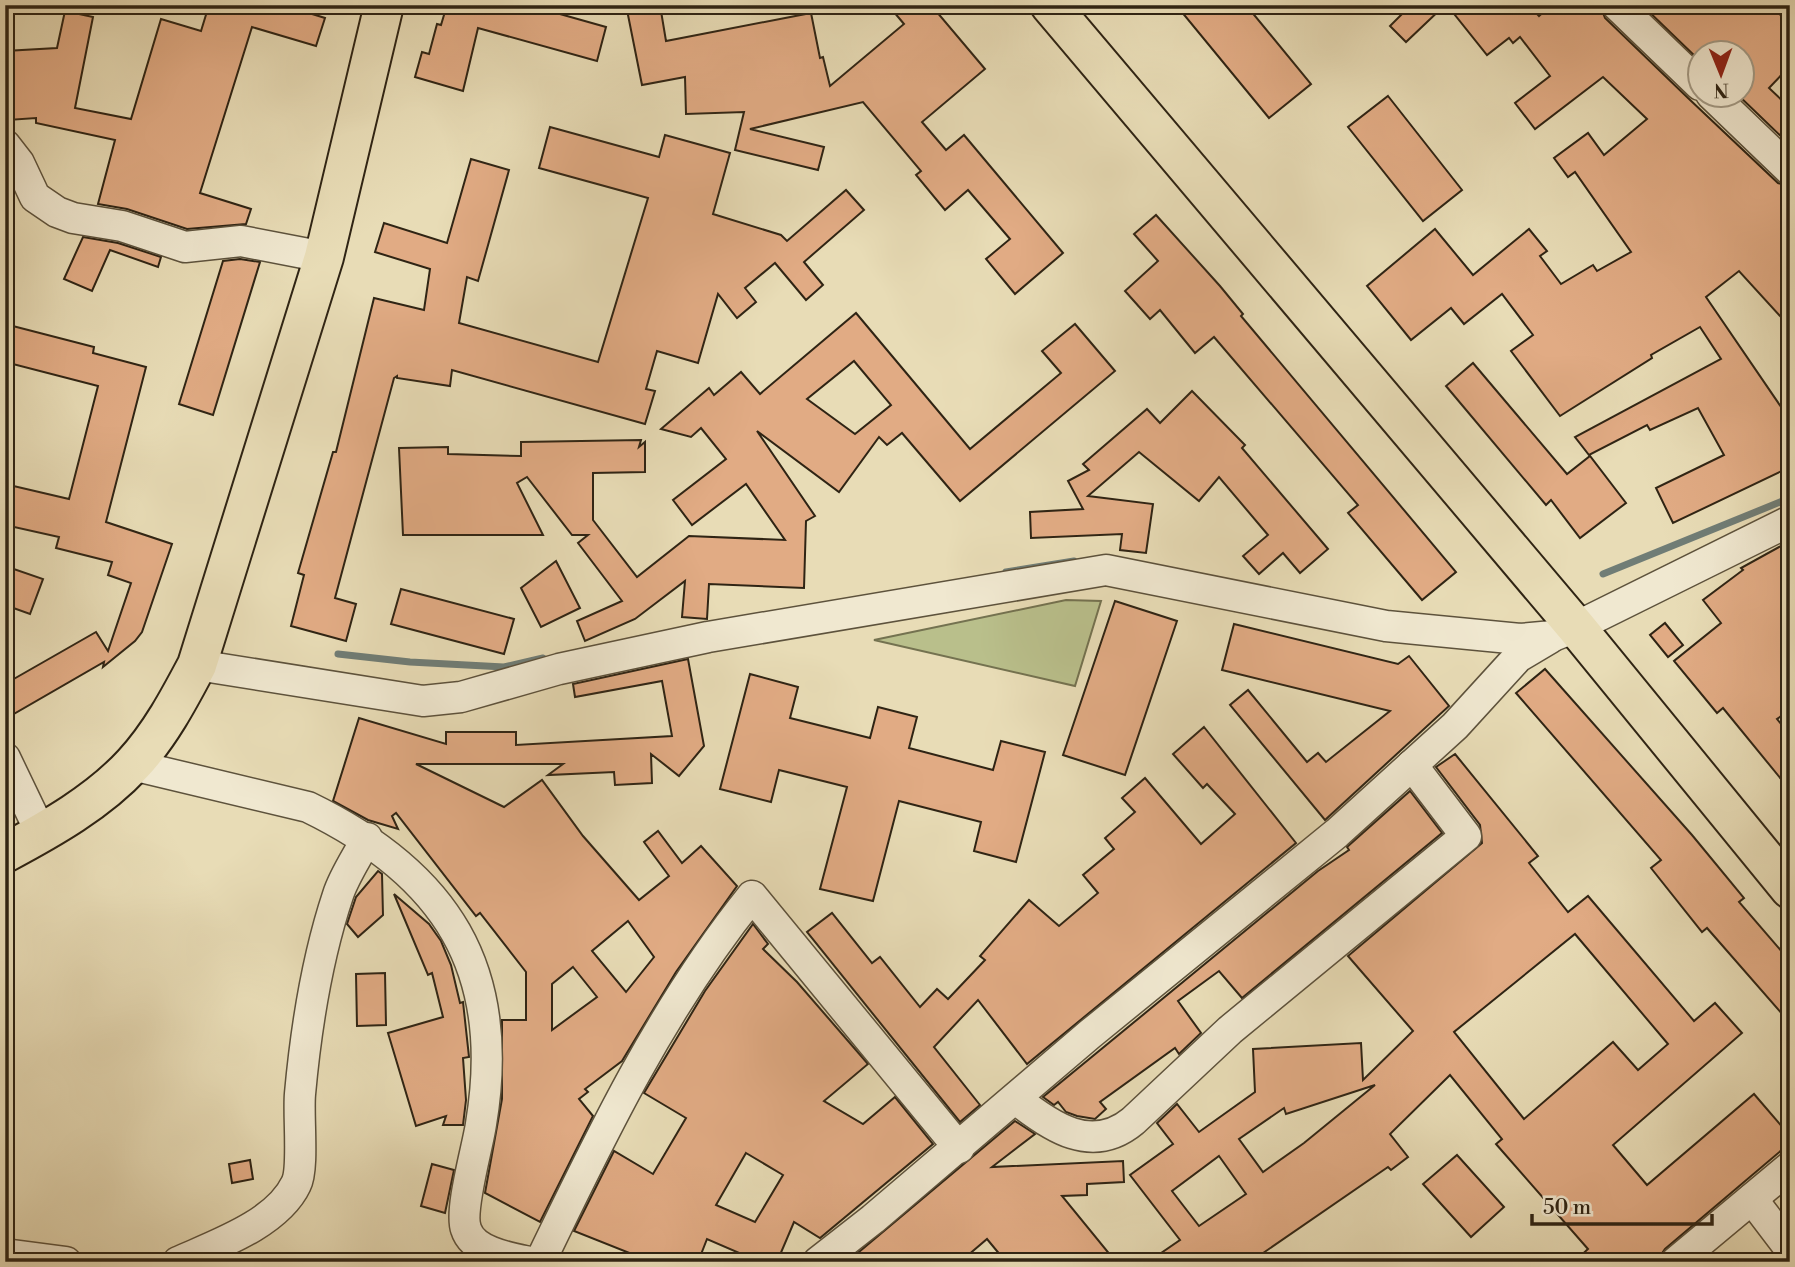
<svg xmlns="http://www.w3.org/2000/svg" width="1795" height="1267" viewBox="0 0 1795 1267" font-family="'Libre Bodoni',serif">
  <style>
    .green { fill: #b9bf8b; stroke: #747250; stroke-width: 2 }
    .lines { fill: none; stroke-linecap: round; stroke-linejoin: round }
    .stream { stroke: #707d76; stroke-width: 7 }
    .building { fill: #e1ab84; stroke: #2f2414; stroke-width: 2; fill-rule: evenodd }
    .minor-casing { stroke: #5d523c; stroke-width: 33 }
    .major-casing { stroke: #2f2414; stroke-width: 42 }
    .minor { stroke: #f0e8d0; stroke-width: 30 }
    .major { stroke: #e8dcb6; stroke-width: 38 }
  </style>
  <rect width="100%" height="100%" fill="#e8dcb6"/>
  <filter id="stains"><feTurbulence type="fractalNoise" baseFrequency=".00286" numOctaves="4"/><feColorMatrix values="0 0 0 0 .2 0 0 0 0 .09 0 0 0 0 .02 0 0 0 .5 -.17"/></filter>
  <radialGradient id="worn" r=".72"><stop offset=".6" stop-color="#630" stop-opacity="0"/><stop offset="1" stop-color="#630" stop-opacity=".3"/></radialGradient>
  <polygon class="green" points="1066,600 1101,601 1075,686 874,640"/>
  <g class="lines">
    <g class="stream">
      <polyline points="1006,572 1074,561"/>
      <polyline points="1603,574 1790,498"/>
      <polyline points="338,654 410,662 504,667 543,658"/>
    </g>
  </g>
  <g class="building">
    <polygon points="209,5 283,5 325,18 316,46 252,27 200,193 251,209 246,224 187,229 127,209 98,204 115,140 36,123 36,118 8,120 5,51 57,48 65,11 93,17 75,108 131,119 161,19 201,31"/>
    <polygon points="447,5 528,5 606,27 597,61 478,28 463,91 415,77 422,52 429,54 437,24 441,25"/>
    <polygon points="626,5 660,5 666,41 811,13 820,58 823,57 830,86 904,24 888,5 931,5 985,69 922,122 946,150 964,135 1063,253 1015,294 986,259 1010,239 968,190 945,210 916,175 921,171 863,102 750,129 824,147 818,170 735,150 744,112 686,114 685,77 642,85"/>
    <polygon points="1176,5 1246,5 1311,84 1269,118"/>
    <polygon points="1411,5 1445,5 1406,42 1390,26"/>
    <polygon points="1447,5 1529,5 1539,16 1551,5 1600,5 1605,18 1688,98 1778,183 1790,187 1790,327 1739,271 1706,297 1790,420 1790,467 1673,523 1656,488 1724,455 1698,408 1650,430 1647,425 1589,455 1575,437 1721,359 1700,327 1651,355 1652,358 1560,416 1511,351 1533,335 1502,294 1464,324 1451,308 1411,340 1367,286 1435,229 1473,275 1529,229 1547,251 1540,256 1561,284 1593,265 1597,271 1631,252 1575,172 1568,177 1554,158 1588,133 1604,155 1647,119 1603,77 1535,129 1515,103 1550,76 1520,37 1513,43 1509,38 1487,55"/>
    <polygon points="1642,5 1770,5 1790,24 1790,66 1769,88 1790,108 1790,145 1737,94 1742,94 1742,52 1700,52 1700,61"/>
    <polygon points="1388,96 1462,190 1423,221 1348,127"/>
    <polygon points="550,127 659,157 665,135 730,153 713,214 781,235 787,241 846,190 864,210 804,262 823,285 806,300 775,263 745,288 756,302 737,318 718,294 698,363 657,351 646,389 655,391 645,424 452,370 450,386 397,378 397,376 394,378 335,598 356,604 346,641 291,626 304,575 298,573 333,452 336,452 374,298 424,310 430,269 375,252 384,223 447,243 471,159 509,170 478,281 467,277 459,323 598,362 648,198 539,168"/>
    <polygon points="1156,215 1220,286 1243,314 1241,316 1456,572 1422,600 1348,513 1358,505 1214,337 1195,353 1160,310 1150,319 1125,291 1158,261 1134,234"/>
    <polygon points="83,237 118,243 161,257 158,267 110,250 92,291 64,279"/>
    <polygon points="240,259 260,262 213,415 179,404 223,261"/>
    <path d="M856 313 970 449 1061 373 1042 351 1075 324 1115 371 960 501 902 433 887 445 879 437 839 492 757 431 815 516 806 521 804 588 709 584 707 619 682 617 685 581 635 619 585 641 577 621 622 601 578 543 588 535H572L527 477 517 483 543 535H403L399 448 448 447V454L521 456V442L641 440 639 447 645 442V472L593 473V520L637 577 689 536 785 540 746 484 692 525 673 500 726 459 701 428 691 437 661 429 709 388 714 395 741 372 760 394ZM854 361 891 405 855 434 807 399Z"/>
    <polygon points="5,324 94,347 93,353 146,367 106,522 172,544 142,632 135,641 103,667 104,662 5,719 5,684 96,632 108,651 131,583 108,575 112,562 56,548 59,537 5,525 5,484 69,499 98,386 5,362"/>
    <polygon points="1473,363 1567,474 1590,456 1626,503 1580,538 1551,500 1546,505 1446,386"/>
    <polygon points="1192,391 1245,445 1242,448 1328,549 1300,573 1283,553 1259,574 1243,556 1268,535 1219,477 1199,501 1139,452 1088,496 1153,504 1146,553 1120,550 1122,534 1031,538 1030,512 1083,509 1068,481 1089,470 1083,464 1147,409 1160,423"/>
    <polygon points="1790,541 1790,710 1777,719 1790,735 1790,790 1723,708 1717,713 1674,661 1721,623 1703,600 1743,570 1741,568"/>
    <polygon points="556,561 580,608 541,627 521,588"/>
    <polygon points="5,566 43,579 30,614 5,605"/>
    <polygon points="401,589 514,619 504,654 391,624"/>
    <polygon points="1115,601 1177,621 1125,775 1063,755"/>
    <polygon points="1665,623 1683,645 1668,657 1650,635"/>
    <polygon points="1234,624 1398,664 1409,656 1449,706 1325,820 1230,705 1248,690 1307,762 1318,753 1326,762 1390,711 1222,670"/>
    <path d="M688 659 704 746 679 776 651 754 652 783 615 785 614 772 548 775 563 764H416L504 807 542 780 583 836 639 900 669 876 644 842 658 831 682 863 701 846 737 886 676 972 622 1061 585 1089 588 1092 579 1099 593 1116 540 1222 485 1193 502 1099V1020H526V972L480 913 476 916 396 813 392 816 398 829 368 820 333 801 359 718 446 744V732H516V745L672 736 662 681 575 697 573 684ZM628 921 654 957 626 992 592 951ZM573 967 597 997 552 1030V984Z"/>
    <polygon points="1545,669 1692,835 1744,898 1739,902 1790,961 1790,1023 1707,928 1702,932 1651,868 1661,860 1516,693"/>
    <polygon points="750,674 798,687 790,718 870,738 878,707 917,717 909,748 993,770 1001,741 1045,752 1016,862 974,851 981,822 899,801 873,901 820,889 847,787 779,770 771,802 720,789"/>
    <polygon points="1204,727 1296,843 1027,1064 978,1000 934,1047 980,1105 960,1122 807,932 832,913 872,963 880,957 920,1007 937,989 948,999 985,960 980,956 1029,900 1059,926 1098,893 1083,875 1114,849 1105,838 1135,812 1122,798 1145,778 1201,844 1235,814 1207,784 1203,788 1173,754"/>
    <path d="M1455 754 1538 856 1529 863 1568 912 1588 896 1694 1021 1715 1003 1742 1033 1613 1145 1647 1185 1754 1094 1790 1136V1143L1665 1249 1656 1262H1574L1588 1249 1496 1144 1502 1139 1450 1075 1390 1134 1408 1157 1391 1170 1388 1167 1250 1262H1148L1180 1240 1130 1175 1173 1144 1157 1123 1177 1104 1199 1132 1255 1092 1253 1049 1361 1043 1363 1080 1413 1031 1348 956 1482 843 1480 825 1436 767ZM1575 934 1668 1044 1638 1070 1613 1042 1524 1119 1454 1032ZM1375 1085 1304 1143 1263 1172 1239 1139 1284 1108 1286 1114ZM1219 1156 1246 1194 1199 1226 1172 1191Z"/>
    <polygon points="1410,791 1442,833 1242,998 1219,971 1178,1001 1201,1033 1179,1054 1175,1048 1100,1102 1106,1109 1095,1119 1077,1116 1066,1112 1058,1102 1054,1105 1043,1097 1318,871 1349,850 1347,847"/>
    <polygon points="378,871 382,874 383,915 358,937 347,924 356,897"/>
    <polygon points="394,894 429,924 441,941 451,965 460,1003 463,1002 469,1057 463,1058 466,1100 463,1125 443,1125 446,1116 416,1126 388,1033 443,1017 432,973 428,975"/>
    <path d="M753 924 768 944 763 949 797 982 868 1064 824 1101 863 1124 895 1097 933 1144 820 1238 794 1222 777 1262H760L707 1239 698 1262H652L574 1231 614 1151 653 1174 686 1118 644 1093 705 991ZM746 1153 783 1175 755 1222 716 1205Z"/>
    <polygon points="385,973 386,1025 357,1026 356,974"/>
    <polygon points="1015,1121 1035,1134 992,1167 1123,1161 1124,1182 1087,1184 1087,1195 1062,1196 1116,1262 1006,1262 987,1239 960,1262 860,1262 853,1257"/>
    <polygon points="1457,1155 1504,1207 1471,1237 1423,1184"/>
    <polygon points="250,1160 253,1179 232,1183 229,1164"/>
    <polygon points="432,1164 454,1170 445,1213 421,1206"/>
  </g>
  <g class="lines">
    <g class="minor-casing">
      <g id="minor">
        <polyline points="1617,5 1700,85"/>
        <polyline points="1711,94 1790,170"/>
        <polyline points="5,145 19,163 35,197 57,212 73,218 122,226 185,247 241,241 324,257"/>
        <polyline points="197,665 423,701 461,697 559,669 708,637 1106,570 1386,626 1520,639 1553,636 1576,627 1790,521"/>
        <polyline points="5,758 41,833"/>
        <path d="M132 765 308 807C446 874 507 969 481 1124 478 1146 459 1210 466 1229 473 1252 510 1258 530 1262"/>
        <path d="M1016 1099C1051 1127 1092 1155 1133 1121L1230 1030 1466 836 1412 765"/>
        <polyline points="1752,1199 1790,1249"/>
        <polyline points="5,1254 66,1262"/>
        <path d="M178 1262C216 1245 277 1224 296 1184 304 1169 298 1115 300 1094 306 1028 317 958 338 895 344 876 358 856 367 838"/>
        <path d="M540 1262C601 1135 664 1005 752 896L959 1148"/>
        <polyline points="818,1262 873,1219 1090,1034 1337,833 1455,726 1518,657 1550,638"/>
        <polyline points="1676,1262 1790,1167"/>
      </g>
    </g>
    <g class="major-casing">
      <g id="major">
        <polyline points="1050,5 1576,627 1790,889"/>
        <path d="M5 853C50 829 98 802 133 764 160 735 179 699 197 665L324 257 384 5"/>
      </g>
    </g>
    <use href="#minor" class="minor"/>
    <use href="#major" class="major"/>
  </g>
  <rect width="1795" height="1267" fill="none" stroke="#e8dcb6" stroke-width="28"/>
  <rect x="7" y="7" width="1781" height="1253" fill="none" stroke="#2f2414" stroke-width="3.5"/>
  <rect x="14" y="14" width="1767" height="1239" fill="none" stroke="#2f2414" stroke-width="2"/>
  <g transform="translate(1721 74) rotate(179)"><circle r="33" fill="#f0e8d0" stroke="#a39a85" stroke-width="2"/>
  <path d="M0-5L12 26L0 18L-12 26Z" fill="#8f2418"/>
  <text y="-10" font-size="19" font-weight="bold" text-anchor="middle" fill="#2f2414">N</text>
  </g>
  <path d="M1532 1214v10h180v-10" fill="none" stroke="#2f2414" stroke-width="3.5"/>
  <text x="1543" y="1214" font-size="21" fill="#2f2414" stroke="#f0e8d0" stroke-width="5" paint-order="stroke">50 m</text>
  <rect width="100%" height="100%" filter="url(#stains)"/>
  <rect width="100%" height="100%" fill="url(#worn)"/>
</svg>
